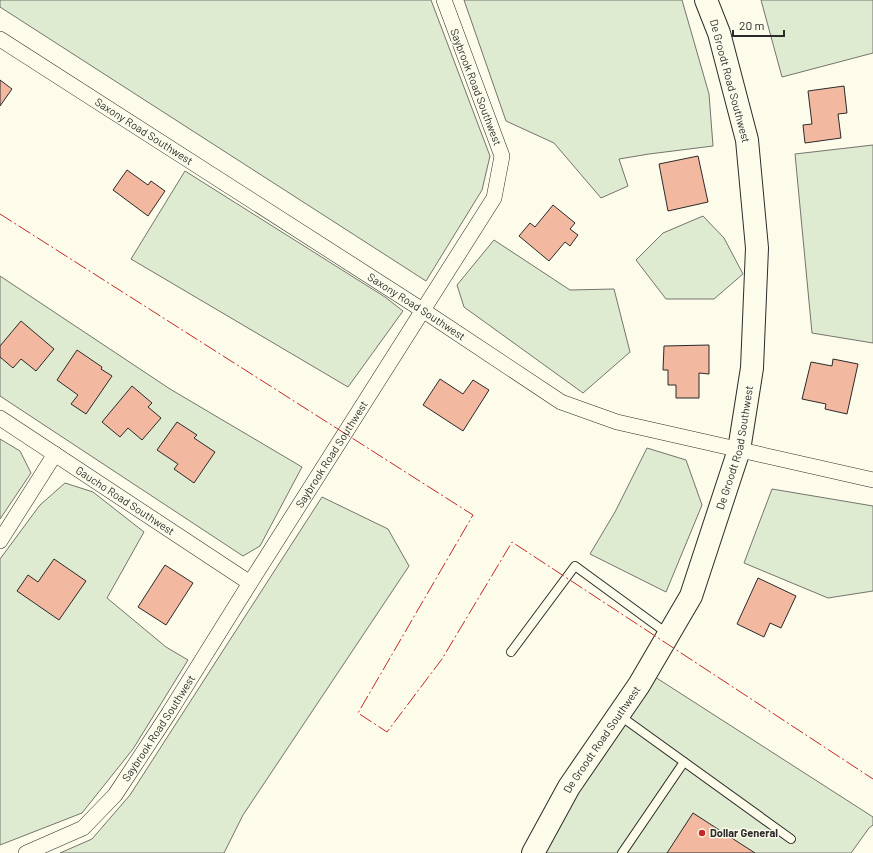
<svg xmlns="http://www.w3.org/2000/svg" width="873" height="853" viewBox="0 0 873 853" font-family="Barlow,sans-serif">
  <style>
    .green { fill: #deebd1; stroke: #74746e }
    .building { fill: #f2b8a0; stroke: #2b2b2b }
    .lines { fill: none; stroke-linecap: round; stroke-linejoin: round }
    .lane-casing { stroke: #2b2b2b; stroke-width: 10 }
    .street-casing { stroke: #2b2b2b; stroke-width: 16 }
    .secondary-casing { stroke: #2b2b2b; stroke-width: 24 }
    .lane { stroke: #fdfbea; stroke-width: 8 }
    .street { stroke: #fdfbea; stroke-width: 15 }
    .secondary { stroke: #fdfbea; stroke-width: 22 }
    .power { stroke: #c62828; stroke-width: 1; stroke-dasharray: 14 3 2 3; stroke-linecap: butt }
    .poi-dot { fill: #c62828; stroke: #fdfbea; stroke-width: 1.5 }
    .labels { text-anchor: middle; stroke-width: 3; stroke-linejoin: round; paint-order: stroke }
    .street-label { font-size: 11px; fill: #2b2b2b; stroke: #fdfbea }
    .poi-label { font-size: 11px; font-weight: bold; fill: #2b2b2b; stroke: #fdfbea; text-anchor: start }
  </style>
  <rect width="100%" height="100%" fill="#fdfbea"/>
  <g class="green">
    <polygon points="0,0 431,0 490,156 482,190 426,281 0,7"/>
    <polygon points="464,0 682,0 709,94 713,146 649,154 619,159 628,186 601,198 554,143 506,121"/>
    <polygon points="761,0 873,0 873,53 782,77"/>
    <polygon points="873,145 873,343 812,333 795,154"/>
    <polygon points="185,171 385,297 403,311 348,387 131,259"/>
    <polygon points="703,216 724,238 743,274 714,299 666,299 636,260 663,233"/>
    <polygon points="494,240 570,290 614,289 630,352 583,393 464,307 457,285"/>
    <polygon points="0,276 170,389 302,467 260,546 243,556 0,396"/>
    <polygon points="0,439 20,451 31,473 0,519"/>
    <polygon points="647,448 686,460 702,505 666,592 590,554 615,512"/>
    <polygon points="65,483 93,492 144,532 107,598 166,647 188,660 133,749 82,813 0,845 0,559 40,505"/>
    <polygon points="772,489 873,506 873,591 828,598 744,563"/>
    <polygon points="322,497 388,529 409,566 243,815 224,853 60,853 92,839 130,795"/>
    <polygon points="655,677 873,817 873,825 869,828 851,853 544,853 577,793"/>
  </g>
  <g class="building">
    <polygon points="0,80 12,89 0,106"/>
    <polygon points="844,86 847,113 838,114 841,138 805,143 803,125 812,124 808,91"/>
    <polygon points="698,156 708,202 668,211 659,164"/>
    <polygon points="127,170 148,185 151,181 165,191 148,216 113,190"/>
    <polygon points="553,205 575,223 570,229 578,235 570,246 565,242 549,261 519,236 530,223 535,227"/>
    <polygon points="21,321 54,349 36,371 21,359 13,368 0,357 0,346"/>
    <polygon points="709,345 709,374 699,373 699,398 676,398 676,385 668,385 668,370 663,370 664,346"/>
    <polygon points="77,350 102,367 101,369 112,376 86,414 71,404 78,395 57,380"/>
    <polygon points="833,359 858,364 847,414 825,409 826,404 802,399 811,362 832,366"/>
    <polygon points="440,379 463,394 473,380 489,390 463,431 423,405"/>
    <polygon points="132,386 152,403 148,407 161,418 142,440 128,428 120,437 102,422"/>
    <polygon points="177,422 197,435 194,438 215,452 194,483 174,469 178,464 157,450"/>
    <polygon points="54,559 86,581 59,620 17,591 28,575 38,582"/>
    <polygon points="165,565 193,583 166,625 138,607"/>
    <polygon points="758,578 796,596 781,628 770,623 764,637 737,624"/>
    <polygon points="693,813 755,853 667,853"/>
  </g>
  <g class="lines">
    <g class="lane-casing">
      <g id="lane">
        <polyline points="511,652 575,566 668,634"/>
        <polyline points="619,715 791,839"/>
        <polyline points="622,853 684,762"/>
      </g>
    </g>
    <g class="street-casing">
      <g id="street">
        <path id="s1" d="M0 39 424 311 561 402 617 422 873 480"/>
        <path id="s2" d="M0 418 250 583"/>
        <polyline points="0,541 55,454"/>
        <path id="s3" d="M26 853 83 828 115 795 169 713 250 583 494 198 502 156 444 0"/>
      </g>
    </g>
    <g class="secondary-casing">
      <g id="secondary">
        <path id="s4" d="M533 853 569 787 639 685 691 596 739 450 752 368 757 248 747 140 719 33 706 0"/>
      </g>
    </g>
    <use href="#lane" class="lane"/>
    <use href="#street" class="street"/>
    <use href="#secondary" class="secondary"/>
    <polyline class="power" points="0,214 473,515 358,713 387,732 442,659 512,542 873,779"/>
  </g>
  <circle class="poi-dot" cx="702" cy="833" r="4"/>
  <g class="labels">
    <g class="street-label">
      <text transform="translate(730 81) rotate(75)" y="4">De Groodt Road Southwest</text>
      <text transform="translate(476 87) rotate(69)" y="4">Saybrook Road Southwest</text>
      <text dy="4" stroke="none"><textPath href="#s1" startOffset="171">Saxony Road Southwest</textPath></text>
      <text dy="4" stroke="none"><textPath href="#s1" startOffset="495">Saxony Road Southwest</textPath></text>
      <text dy="4" stroke="none"><textPath href="#s4" startOffset="457">De Groodt Road Southwest</textPath></text>
      <text dy="4" stroke="none"><textPath href="#s3" startOffset="512">Saybrook Road Southwest</textPath></text>
      <text dy="4" stroke="none"><textPath href="#s2" startOffset="150">Gaucho Road Southwest</textPath></text>
      <text dy="4" stroke="none"><textPath href="#s3" startOffset="188">Saybrook Road Southwest</textPath></text>
      <text dy="4" stroke="none"><textPath href="#s4" startOffset="133">De Groodt Road Southwest</textPath></text>
    </g>
    <g class="poi-label">
      <text x="710" y="837">Dollar General</text>
    </g>
  </g>
  <path d="M733 30v6h51v-6" fill="none" stroke="#2b2b2b" stroke-width="2"/>
  <text x="739" y="30" font-size="12" fill="#2b2b2b" stroke="#fdfbea" stroke-width="3" paint-order="stroke">20 m</text>
</svg>
